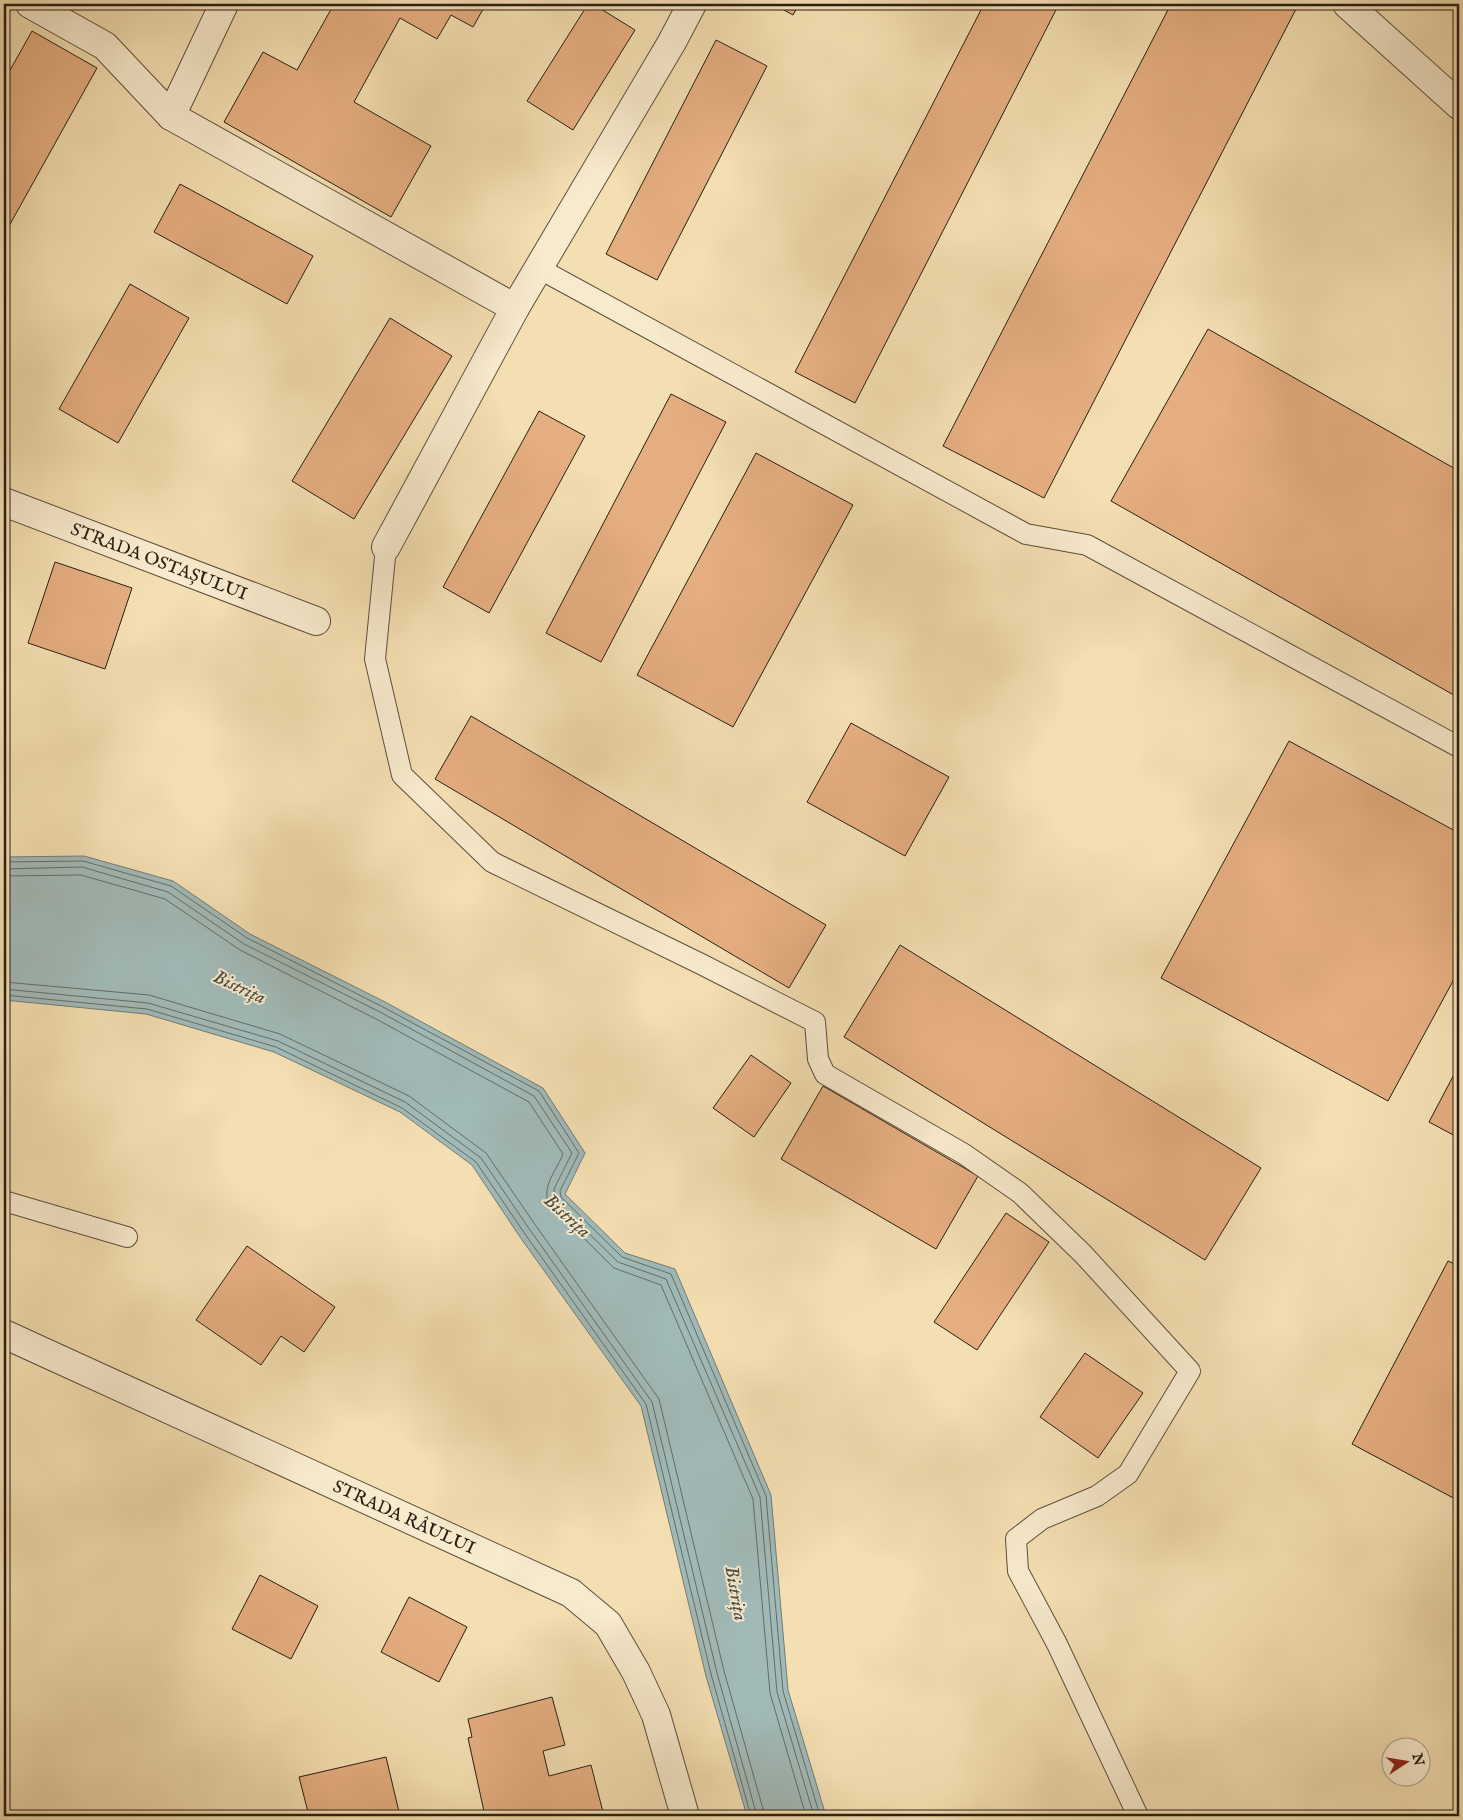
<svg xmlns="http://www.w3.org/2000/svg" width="1463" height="1820" viewBox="0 0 1463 1820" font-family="'IM FELL English',serif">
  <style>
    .water { fill: #a1bab8; stroke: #717c76 }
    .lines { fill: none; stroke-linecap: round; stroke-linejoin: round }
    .shore { stroke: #646c66; stroke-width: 1 }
    .building { fill: #e5ae81; stroke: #281f14 }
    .lane-casing { stroke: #5b4f3c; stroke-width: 22 }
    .street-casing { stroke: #5b4f3c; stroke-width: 30 }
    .lane { stroke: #f8eacd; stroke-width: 20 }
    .street { stroke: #f8eacd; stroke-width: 28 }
    .labels { text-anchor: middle; stroke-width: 4; stroke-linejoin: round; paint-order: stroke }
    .street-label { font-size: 18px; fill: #281f14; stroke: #f8eacd }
    .water-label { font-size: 19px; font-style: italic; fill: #4c4e45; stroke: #f8eacd }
  </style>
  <rect width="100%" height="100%" fill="#f4dfb2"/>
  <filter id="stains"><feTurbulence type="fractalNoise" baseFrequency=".004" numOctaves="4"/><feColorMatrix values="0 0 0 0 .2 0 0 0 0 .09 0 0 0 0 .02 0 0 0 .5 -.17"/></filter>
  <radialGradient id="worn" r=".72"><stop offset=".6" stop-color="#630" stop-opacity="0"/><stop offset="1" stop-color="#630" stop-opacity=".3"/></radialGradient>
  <polygon class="water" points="84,856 173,881 250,934 385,1002 543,1088 585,1153 565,1194 625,1253 675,1269 771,1495 788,1690 826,1816 747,1816 706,1676 641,1406 520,1237 472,1165 400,1112 274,1052 146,1014 4,1000 4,857"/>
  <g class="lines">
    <g class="shore">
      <polyline points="4,862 83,861 171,886 247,938 383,1007 539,1091 579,1153 560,1191 561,1197 622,1257 671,1274 766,1496 783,1691 820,1816"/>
      <polyline points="4,869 82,867 168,892 244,944 380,1012 534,1096 572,1153 554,1189 555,1200 618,1262 666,1279 760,1497 777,1692 814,1816"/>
      <path d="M4 876 81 875 165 899 240 950 376 1019 529 1102 563 1154C557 1170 541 1186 549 1204L614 1268 661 1285 753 1499 770 1693 806 1816"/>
      <polyline points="4,982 149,995 280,1034 409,1096 486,1153 536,1226 659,1399 724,1671 765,1816"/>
      <polyline points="4,989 148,1003 278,1041 405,1102 481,1158 530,1230 652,1402 717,1673 757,1816"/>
      <polyline points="4,995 147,1009 276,1047 402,1108 476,1162 525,1234 646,1404 711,1674 751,1816"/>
    </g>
  </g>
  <g class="building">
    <polygon points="334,4 486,4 473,27 451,15 437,39 400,18 354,102 431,146 391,217 224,122 263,52 297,70"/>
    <polygon points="588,4 593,4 635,30 573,130 527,101"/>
    <polygon points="773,4 799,4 793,15"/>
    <polygon points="984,4 1059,4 855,403 795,372"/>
    <polygon points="1171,4 1285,4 1296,9 1044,498 943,446"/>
    <polygon points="32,31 97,68 4,235 4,81"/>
    <polygon points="716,40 767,66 657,280 606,254"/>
    <polygon points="180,184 313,256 287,304 154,232"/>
    <polygon points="130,284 189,318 118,443 59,409"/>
    <polygon points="390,318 452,356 354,519 292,481"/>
    <polygon points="1208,329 1459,471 1459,698 1111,501"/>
    <polygon points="671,394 726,422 601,662 546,633"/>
    <polygon points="539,411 585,436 489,613 443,587"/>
    <polygon points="756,453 853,505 733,727 637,675"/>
    <polygon points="55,562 132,588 105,669 28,643"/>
    <polygon points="471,716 826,925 789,988 435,779"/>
    <polygon points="851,723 949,777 905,856 807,802"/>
    <polygon points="1289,741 1459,833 1459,970 1388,1101 1161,978"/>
    <polygon points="900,945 1261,1168 1205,1260 844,1037"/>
    <polygon points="751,1055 791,1083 754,1137 713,1108"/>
    <polygon points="1459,1065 1459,1138 1429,1122"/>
    <polygon points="823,1086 978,1176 936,1249 781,1159"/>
    <polygon points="1006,1213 1049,1242 977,1350 934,1322"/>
    <polygon points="247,1246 335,1307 304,1352 281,1336 261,1365 196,1320"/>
    <polygon points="1448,1261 1459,1266 1459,1501 1352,1444"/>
    <polygon points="1085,1353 1143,1393 1098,1458 1040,1417"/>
    <polygon points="260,1575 318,1606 291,1659 232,1629"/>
    <polygon points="409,1597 467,1627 439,1682 381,1652"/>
    <polygon points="552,1697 565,1745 543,1751 549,1776 591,1765 604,1816 485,1816 468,1738 472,1737 468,1719"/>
    <polygon points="386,1757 400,1816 309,1816 299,1777"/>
  </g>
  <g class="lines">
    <g class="lane-casing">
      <g id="lane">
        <polyline points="538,268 1026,534 1087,545 1459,747"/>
        <polyline points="386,547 375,659 402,775 492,862 701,964 815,1022 818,1059 825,1074 964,1154 1020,1193 1083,1254 1190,1371 1128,1474 1097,1496 1042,1519 1016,1539 1018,1571 1057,1644 1138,1816"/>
        <polyline points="4,1201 127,1237"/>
      </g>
    </g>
    <g class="street-casing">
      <g id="street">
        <polyline points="30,4 105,46 171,116 515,308"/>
        <polyline points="1347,4 1459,105"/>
        <polyline points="171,116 224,4"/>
        <path id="s1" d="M4 502 316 621"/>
        <polyline points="386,547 515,308 672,42 692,4"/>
        <path id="s2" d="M4 1334 571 1593 608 1624 636 1672 656 1715 685 1816"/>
      </g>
    </g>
    <use href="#lane" class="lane"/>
    <use href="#street" class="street"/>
  </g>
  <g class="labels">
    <g class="street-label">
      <text dy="6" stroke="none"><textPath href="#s1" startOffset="166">STRADA OSTAȘULUI</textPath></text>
      <text dy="6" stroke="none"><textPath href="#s2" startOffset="440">STRADA RÂULUI</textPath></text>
    </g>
    <g class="water-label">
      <text transform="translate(240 986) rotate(25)" y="7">Bistrița</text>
      <text transform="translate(568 1215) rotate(42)" y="7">Bistrița</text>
      <text transform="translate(737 1593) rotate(80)" y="7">Bistrița</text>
    </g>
  </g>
  <rect width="1463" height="1820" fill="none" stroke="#f4dfb2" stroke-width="20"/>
  <rect x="5" y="5" width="1453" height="1810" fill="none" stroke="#281f14" stroke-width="2.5"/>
  <rect x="10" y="10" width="1443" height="1800" fill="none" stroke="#281f14"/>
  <g transform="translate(1406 1762) rotate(78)"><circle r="24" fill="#f8eacd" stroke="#a59983"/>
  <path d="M0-4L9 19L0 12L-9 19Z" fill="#8f2418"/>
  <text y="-8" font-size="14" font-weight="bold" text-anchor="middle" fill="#281f14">N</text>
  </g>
  <rect width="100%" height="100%" filter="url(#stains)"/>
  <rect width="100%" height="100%" fill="url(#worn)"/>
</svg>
